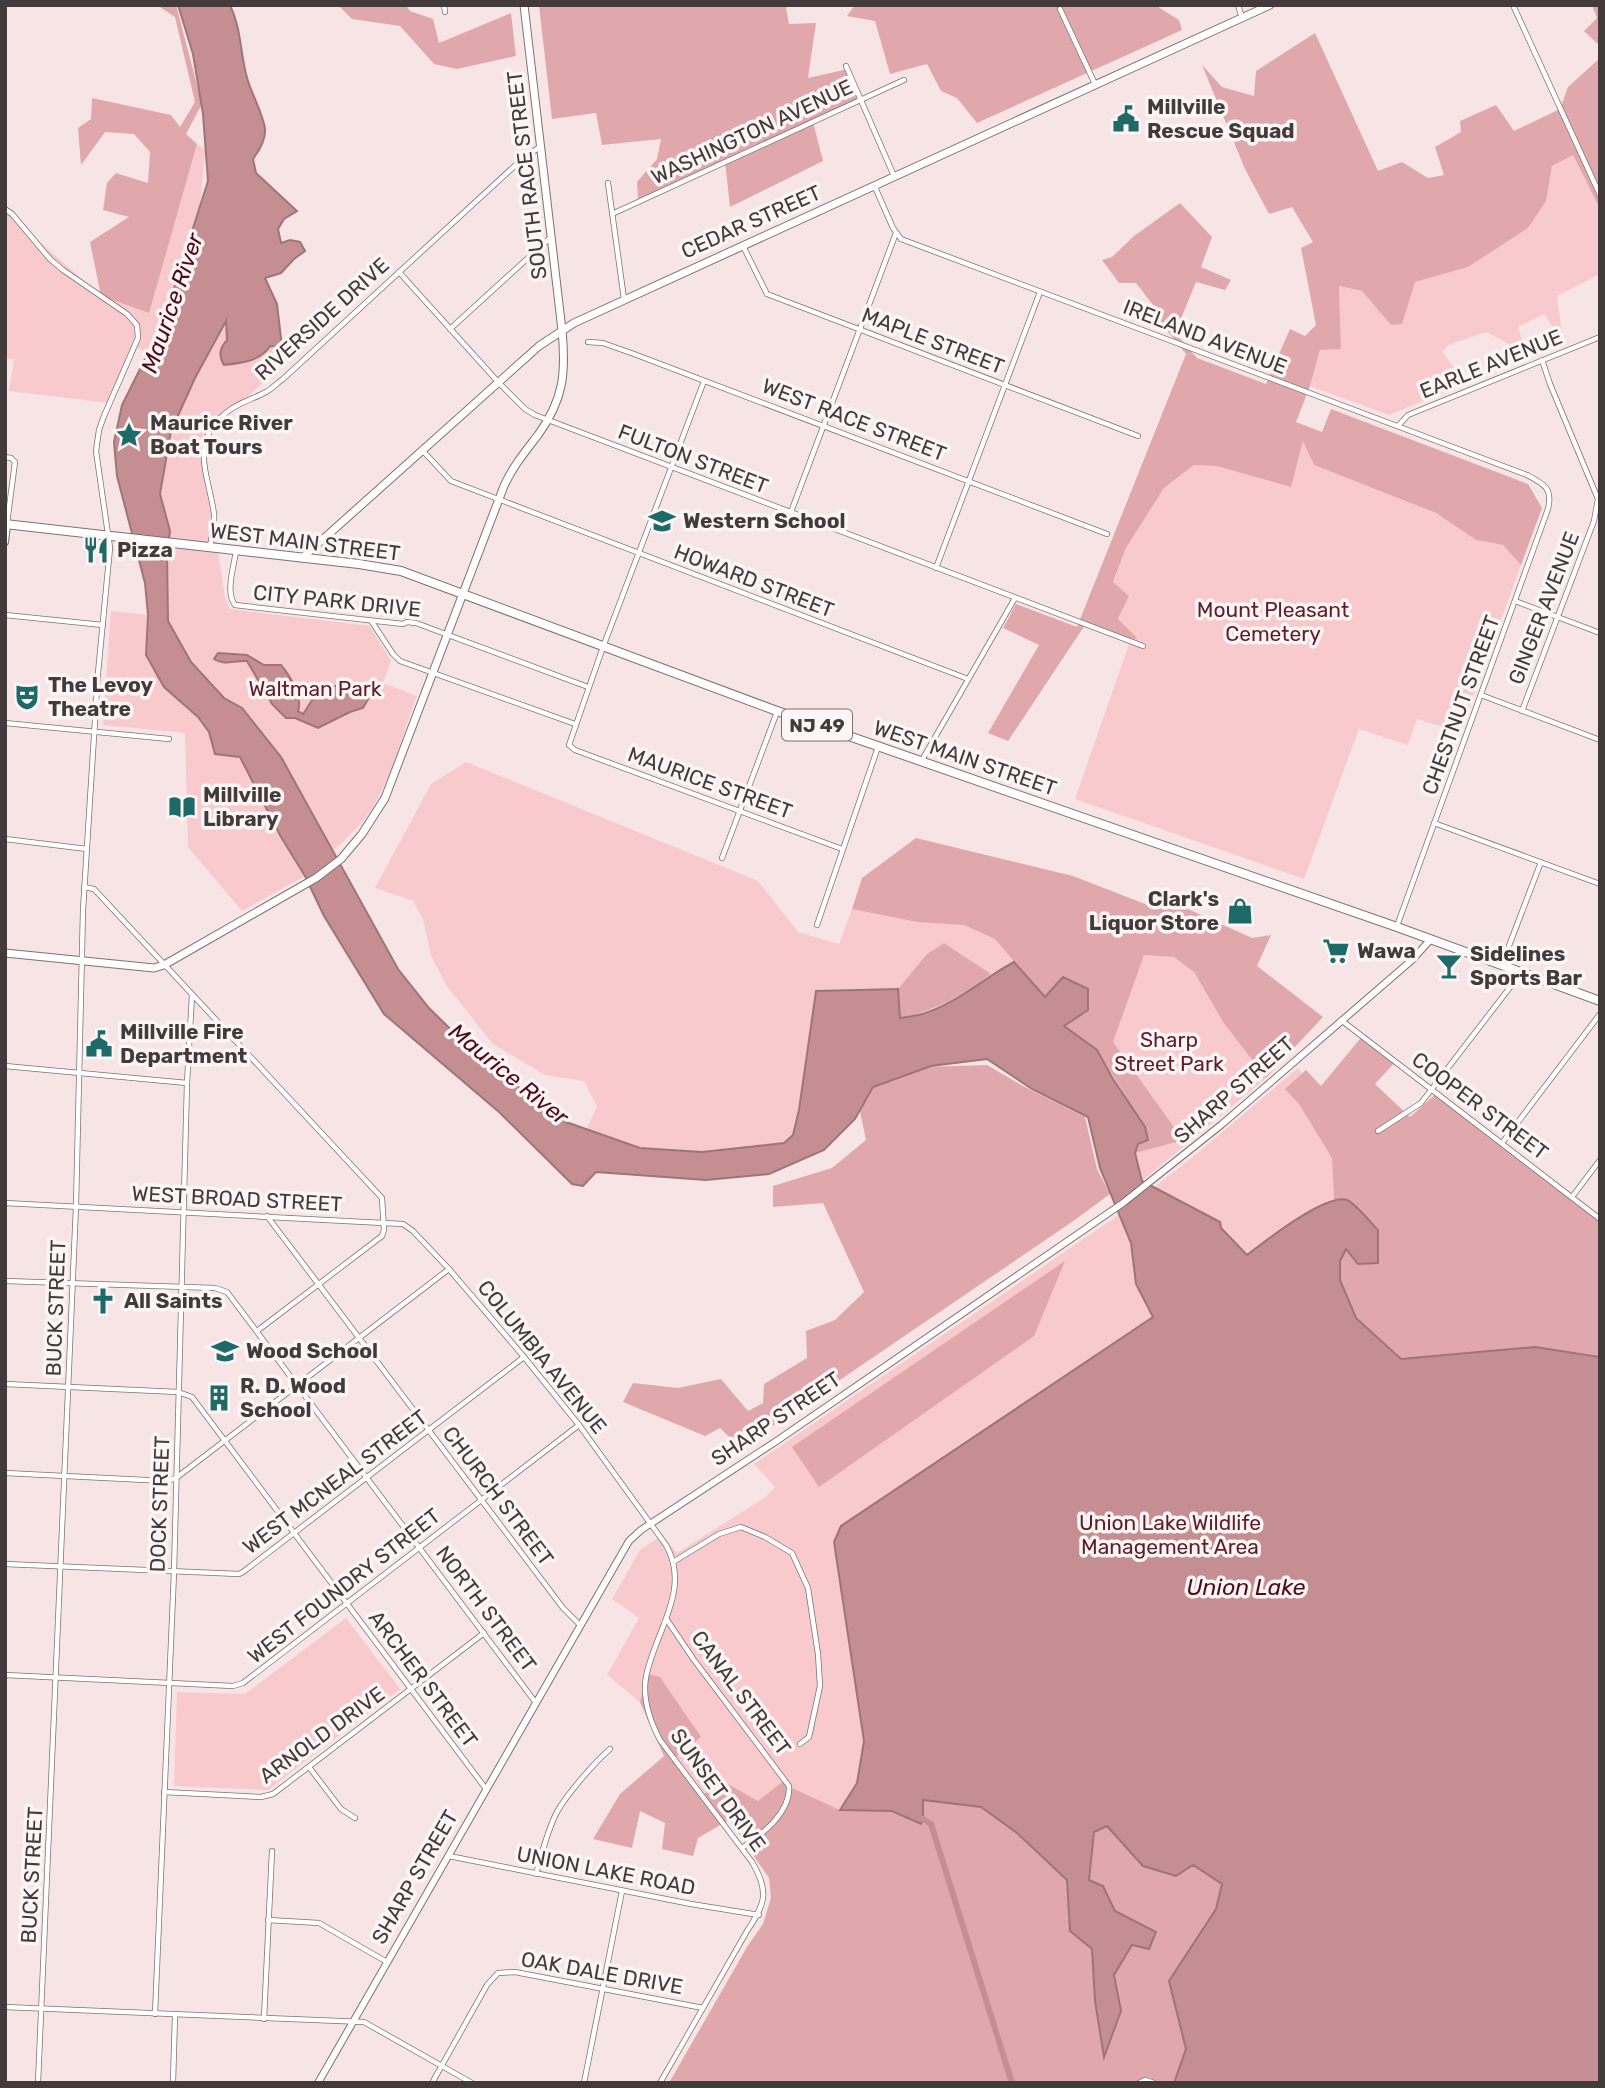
<svg xmlns="http://www.w3.org/2000/svg" width="1605" height="2088" viewBox="0 0 1605 2088" font-family="Rubik,sans-serif">
  <style>
    .green { fill: #f8cacd }
    .forest { fill: #e0a8ad }
    .water { fill: #c58e93; stroke: #9e7579; stroke-width: 2 }
    .lines { fill: none; stroke-linecap: round; stroke-linejoin: round }
    .canal { stroke: #c58e93; stroke-width: 6 }
    .minor-casing { stroke: #807071; stroke-width: 6 }
    .tertiary-casing { stroke: #807071; stroke-width: 8 }
    .secondary-casing { stroke: #807071; stroke-width: 9 }
    .trunk-casing { stroke: #807071; stroke-width: 10 }
    .minor { stroke: #fff; stroke-width: 4.5 }
    .tertiary { stroke: #fff; stroke-width: 6 }
    .secondary { stroke: #fff; stroke-width: 7 }
    .trunk { stroke: #fff; stroke-width: 8 }
    .labels { text-anchor: middle; stroke-width: 7; stroke-linejoin: round; paint-order: stroke }
    .shield { fill: #fcf5f5; stroke: #7a7273; stroke-width: 2 }
    .shield-label { font-size: 19px; font-weight: bold; fill: #423a3b }
    .poi-label { font-size: 21px; font-weight: bold; fill: #423a3b; stroke: #fcf5f5; text-anchor: start }
    .street-label { font-size: 21px; fill: #423a3b; stroke: #fcf5f5 }
    .park-label { font-size: 21px; fill: #601d29; stroke: #fcf5f5 }
    .water-label { font-size: 23px; font-style: italic; fill: #4e0c1b; stroke: #fcf5f5 }
  </style>
  <rect width="100%" height="100%" fill="#f7e5e6"/>
  <g class="green">
    <polygon points="197,144 205,150 197,243 147,352 135,347 109,403 9,391 14,359 5,359 5,211 101,296 148,313"/>
    <polygon points="1573,155 1600,209 1600,274 1557,296 1563,342 1544,314 1518,327 1526,353 1486,332 1448,345 1442,352 1466,383 1389,415 1310,386 1320,350 1341,349 1339,286 1362,291 1391,325 1415,282 1468,267 1546,201 1552,166"/>
    <path d="M227 319 254 321 299 351 211 429 202 446 225 597 230 609 370 626 391 661 383 683 417 696C403 732 390 785 367 816 358 829 344 840 333 851L281 757 242 708 224 698 191 662 168 621 167 552 160 494 171 431 195 378Z"/>
    <polygon points="1303,440 1314,465 1436,513 1476,540 1503,545 1521,565 1460,732 1417,719 1408,745 1359,729 1304,879 1075,799 1130,641 1118,619 1129,596 1113,583 1126,548 1164,488 1194,465 1217,466"/>
    <polygon points="111,611 148,615 146,655 164,687 198,717 209,732 215,754 240,757 281,837 305,876 242,911 188,847 185,733 103,725"/>
    <polygon points="466,762 758,881 798,932 839,944 852,909 917,922 964,924 995,939 1014,962 991,974 944,943 927,954 898,989 816,991 799,1110 793,1135 784,1143 702,1152 640,1148 586,1130 597,1107 584,1081 545,1075 493,1044 446,985 431,956 423,919 413,901 375,888 431,784"/>
    <polygon points="1144,955 1174,957 1194,972 1223,1022 1266,1078 1142,1181 1135,1153 1126,1097 1113,1079 1097,1050"/>
    <polygon points="1298,1068 1416,1230 1600,1227 1600,2083 840,1810 790,1787 758,1801 724,1783 702,1796 673,1758 648,1675 640,1702 607,1675 639,1618 612,1599 640,1550 662,1535 677,1553 766,1497 775,1487 754,1464 1120,1214 1194,1156"/>
    <polygon points="346,1618 400,1689 268,1790 174,1786 177,1692 245,1694"/>
  </g>
  <g class="forest">
    <polygon points="157,5 176,5 202,104 186,134 197,144 149,313 101,296 90,242 129,217 103,210 107,183 116,173 148,183 150,152 134,134 105,132 81,165 78,128 91,119 92,98 171,115 180,127 195,102 175,17"/>
    <polygon points="338,5 406,5 410,11 433,19 439,43 511,13 516,56 457,69 434,64 400,26 352,19"/>
    <polygon points="539,5 791,5 786,8 789,24 816,23 808,78 848,69 857,101 813,122 823,161 730,207 725,161 638,199 637,182 657,159 661,139 602,145 596,113 552,119"/>
    <polygon points="855,5 1155,5 1179,20 1182,30 977,123 957,98 941,91 927,64 890,74 875,21 847,16"/>
    <polygon points="1592,5 1600,5 1600,46 1584,31 1597,18"/>
    <polygon points="1315,33 1378,171 1402,162 1428,178 1444,175 1435,147 1461,132 1460,121 1496,105 1514,131 1560,109 1568,87 1600,58 1600,209 1573,155 1552,166 1546,201 1528,228 1468,267 1415,282 1402,324 1391,325 1362,291 1339,286 1341,349 1320,350 1310,386 1296,422 1322,432 1331,409 1528,484 1542,508 1521,565 1503,545 1476,540 1436,513 1314,465 1303,441 1291,487 1217,466 1194,465 1164,488 1126,548 1113,582 1129,596 1118,619 1137,638 1130,641 1087,622 1008,741 988,733 1039,645 1003,628 1016,604 1077,627 1186,354 1156,317 1156,309 1136,283 1119,283 1102,260 1112,257 1134,236 1180,203 1212,237 1201,267 1231,280 1225,290 1196,282 1175,333 1197,358 1266,384 1290,329 1305,336 1316,325 1301,248 1313,242 1292,207 1269,214 1245,169 1202,65 1222,87 1254,96 1256,71"/>
    <polygon points="916,838 1073,876 1145,904 1157,895 1252,938 1271,935 1257,966 1323,1017 1266,1078 1223,1022 1194,972 1174,957 1144,955 1113,1042 1181,1137 1176,1142 1135,1153 1138,1144 1127,1098 1097,1050 1064,1026 1045,998 995,939 964,925 917,922 852,909 862,878"/>
    <path d="M944 943 991 974C961 996 936 1011 900 1018L898 989 927 954Z"/>
    <polygon points="1364,1034 1397,1060 1375,1084 1410,1117 1438,1092 1600,1218 1600,1357 1535,1347 1401,1359 1356,1318 1340,1280 1340,1261 1346,1249 1349,1200 1334,1199 1332,1158 1299,1104 1285,1089 1306,1070 1321,1086"/>
    <polygon points="987,1065 1023,1086 1085,1117 1097,1169 1110,1194 1072,1222 740,1448 720,1428 705,1436 623,1402 633,1383 678,1388 721,1379 748,1411 763,1403 764,1384 807,1358 806,1331 835,1320 864,1292 823,1203 773,1207 773,1186 832,1168 866,1140 857,1097 894,1068"/>
    <polygon points="1065,1261 1034,1336 819,1487 792,1447"/>
    <polygon points="648,1674 660,1677 701,1737 674,1758 702,1795 724,1782 758,1801 786,1779 790,1787 840,1810 892,1811 920,1824 923,1819 923,1800 981,1807 1017,1833 1067,1880 1070,1930 1092,1949 1095,2001 1104,2056 1121,2011 1114,1975 1132,1945 1103,1886 1089,1880 1094,1832 1107,1825 1143,1866 1193,1864 1222,1884 1216,1909 1169,1980 1186,2049 1174,2083 669,2083 747,1947 763,1924 771,1898 769,1878 729,1820 698,1838 693,1856 662,1849 665,1823 640,1811 632,1848 593,1839 620,1794 664,1756 640,1702"/>
  </g>
  <g class="water">
    <path d="M178 5H230C242 30 240 56 248 81 252 94 264 117 265 129 266 140 259 151 253 159L256 173 297 211 284 219 278 229 281 243 290 240 300 242 305 251 294 259 281 273 265 278 277 304 282 347 270 346C261 361 241 363 224 365 218 355 220 348 227 340L226 321 195 378 171 431 160 494 170 531 167 553 168 621 191 662 224 698 242 708 281 757 398 969 429 1008 484 1062 566 1122 640 1148 702 1152 784 1143 793 1135 799 1110 816 991 898 989 900 1018C907 1017 915 1016 922 1014 956 1004 984 978 1014 962L1045 997 1063 977 1088 989V1010L1064 1026 1097 1050 1113 1079 1145 1127 1148 1140 1138 1144 1135 1153 1142 1181 1220 1222 1221 1228 1247 1255C1264 1242 1326 1193 1347 1200 1355 1203 1371 1223 1378 1230V1263L1358 1264 1346 1249 1340 1261V1280L1356 1318 1401 1359 1535 1347 1600 1357V2083H1174L1186 2049 1169 1981 1216 1909 1222 1884 1193 1865 1176 1876 1143 1866 1107 1826 1094 1832 1089 1880 1103 1886 1115 1911 1156 1932 1149 1949 1132 1945 1114 1975 1121 2011 1104 2057 1095 2001 1092 1949 1070 1931 1067 1880 1017 1833 981 1807 923 1800V1819L921 1824 892 1811 840 1810 857 1783 864 1741 834 1542 841 1526 1153 1317 1136 1284 1131 1243 1100 1168 1088 1117 1032 1089 987 1059 931 1066 873 1087 855 1119 824 1150 769 1174 706 1180 596 1172 583 1186 572 1184 499 1112 384 1014 324 916 305 876 281 837 240 757 215 754 209 732 198 717 164 687 146 655 148 615 145 583 117 476 114 442 122 405 163 323 208 181 203 114 193 54Z"/>
    <path d="M218 653 247 655 264 665H281C290 676 303 697 298 711L303 714C308 708 310 701 316 696 330 683 360 678 370 696L363 708 350 712 318 728 295 718H286L272 704 247 661C234 660 225 666 214 659Z"/>
  </g>
  <g class="lines">
    <polyline class="canal" points="923,1819 931,1824 1012,2083"/>
    <g class="minor-casing">
      <g id="minor">
        <polyline points="444,5 445,12"/>
        <polyline points="1238,5 1242,18"/>
        <polyline points="1513,5 1600,195"/>
        <polyline points="1060,9 1095,84"/>
        <polyline points="846,66 894,176"/>
        <polyline points="608,183 624,299"/>
        <path d="M874 185 893 228 901 239 1527 475C1544 484 1553 488 1548 509L1397 926"/>
        <polyline points="5,209 12,214 50,259 63,270 127,314 137,325 138,338 104,416 99,430 96,451 110,548 98,673 83,910 76,1206 38,2083"/>
        <polyline points="612,214 904,80"/>
        <polyline points="743,246 767,294 1138,436"/>
        <polyline points="399,272 499,383 525,409 535,415 1143,646"/>
        <polyline points="450,329 550,238"/>
        <polyline points="588,342 603,343 634,354 1107,534"/>
        <polyline points="704,381 603,647 569,745 575,750 842,849"/>
        <polyline points="1398,426 1408,415 1600,337"/>
        <polyline points="423,451 451,481 968,679"/>
        <polyline points="5,457 11,458 15,462 7,523"/>
        <polyline points="791,512 896,233"/>
        <path d="M210 546C212 536 215 524 214 514 209 475 188 443 227 412 238 403 253 399 266 392 272 389 277 383 283 379L520 161 541 146"/>
        <path d="M236 551C234 566 225 593 235 605L403 624 407 622 416 623 588 687"/>
        <polyline points="936,568 1040,292"/>
        <polyline points="1515,601 1600,633"/>
        <polyline points="5,615 103,625"/>
        <polyline points="372,622 393,654 400,661 575,724"/>
        <polyline points="1481,695 1600,740"/>
        <polyline points="1522,711 1594,521 1598,499 1550,384 1542,360"/>
        <polyline points="5,723 169,739"/>
        <polyline points="922,760 1015,598"/>
        <polyline points="1434,823 1600,884"/>
        <polyline points="5,839 87,849"/>
        <polyline points="722,858 777,712"/>
        <polyline points="84,887 94,889 382,1198 384,1230 382,1236 257,1331"/>
        <polyline points="817,925 878,747"/>
        <polyline points="1502,964 1541,862"/>
        <polyline points="1341,1020 1600,1219"/>
        <polyline points="5,1066 187,1083"/>
        <polyline points="1378,1131 1421,1103 1521,973"/>
        <polyline points="1502,1143 1600,1014"/>
        <polyline points="1572,1197 1600,1160"/>
        <path d="M5 1203 403 1224 413 1231 449 1269 524 1357 579 1425 666 1545C692 1590 654 1633 646 1677 642 1699 650 1721 660 1740L752 1862C770 1892 765 1904 747 1931L660 2083"/>
        <polyline points="267,1216 563,1608 580,1625"/>
        <polyline points="5,1281 215,1288 227,1292 536,1703"/>
        <polyline points="5,1384 178,1392 192,1397 486,1789"/>
        <polyline points="5,1473 166,1481 176,1478 449,1269"/>
        <polyline points="673,1562 719,1534 741,1527 765,1537 792,1553 808,1588 818,1654 820,1686 809,1737 800,1744"/>
        <polyline points="5,1564 239,1574 243,1572 524,1357"/>
        <path d="M667 1620 694 1660 789 1786C791 1813 761 1835 742 1848"/>
        <polyline points="5,1675 233,1686 243,1683 579,1425"/>
        <polyline points="309,1767 341,1809 355,1818"/>
        <polyline points="164,1792 261,1797 273,1794 484,1633"/>
        <polyline points="449,1856 691,1904 759,1915"/>
        <path d="M536 1874C542 1853 547 1831 557 1812 567 1794 594 1763 610 1749"/>
        <polyline points="268,1920 319,1923 387,1962"/>
        <polyline points="5,2007 364,2022 472,2083"/>
        <polyline points="155,2014 174,1572 187,1083 192,995"/>
        <polyline points="264,2019 272,1851"/>
        <polyline points="173,2083 175,2015"/>
        <polyline points="432,2083 487,1985 498,1973 515,1972 703,2008"/>
        <polyline points="584,2083 622,1891"/>
        <polyline points="1139,2083 1145,2080 1154,2083"/>
      </g>
    </g>
    <g class="tertiary-casing">
      <g id="tertiary">
        <polyline points="5,542 7,525"/>
        <polyline points="318,2083 629,1541 641,1530 778,1440 1123,1203 1221,1125 1412,960 1431,939"/>
      </g>
    </g>
    <g class="secondary-casing">
      <g id="secondary">
        <polyline points="302,558 539,346 574,323 1270,5"/>
        <path d="M5 953 154 968 164 965 316 878 341 859 362 834 385 798 504 486C513 466 525 452 538 435 564 399 566 373 562 330L524 5"/>
      </g>
    </g>
    <g class="trunk-casing">
      <polyline id="trunk" points="5,524 359,564 401,571 777,711 1397,927 1600,1001"/>
    </g>
    <use href="#minor" class="minor"/>
    <use href="#tertiary" class="tertiary"/>
    <use href="#secondary" class="secondary"/>
    <use href="#trunk" class="trunk"/>
  </g>
  <defs>
    <g id="civic-bare" transform="scale(2.1)"><path d="M-.6-6.5H3V-4.5H.6V-3L4-1V1h2V6H-6V1h2V-1L-.6-3ZM-1.2 2.5V6h2.4V2.5Z" fill="#1e6a69" stroke="#fcf5f5" stroke-width="2.5" paint-order="stroke"/></g>
    <g id="sight-bare" transform="scale(2.1)"><path d="M0-6L1.8-2.2L6-1.7L2.9 1.2L3.7 5.4L0 3.3L-3.7 5.4L-2.9 1.2L-6-1.7L-1.8-2.2Z" fill="#1e6a69" stroke="#fcf5f5" stroke-width="2.5" paint-order="stroke"/></g>
    <g id="school-bare" transform="scale(2.1)"><path d="M0-5L7-2L0 1L-7-2ZM-4 1L0 2.5L4 1V4Q0 6-4 4Z" fill="#1e6a69" stroke="#fcf5f5" stroke-width="2.5" paint-order="stroke"/></g>
    <g id="restaurant-bare" transform="scale(2.1)"><path d="M-5-6h1v4h1v-4h1v4h1v-4h1v5L-1.5 .5V6h-2V.5L-5-1ZM5-6V6H3V1.5H1.5Q1.5-4 5-6Z" fill="#1e6a69" stroke="#fcf5f5" stroke-width="2.5" paint-order="stroke"/></g>
    <g id="theatre-bare" transform="scale(2.1)"><path d="M-5-5.5Q0-4 5-5.5V0Q5 5 0 6Q-5 5-5 0ZM-3.3-2.5H-1v1.5H-3.3ZM1-2.5H3.3v1.5H1ZM-2.8 1Q0 5.5 2.8 1Z" fill="#1e6a69" stroke="#fcf5f5" stroke-width="2.5" paint-order="stroke"/></g>
    <g id="library-bare" transform="scale(2.1)"><path d="M-6-4Q-3-5.5-.7-3.5V5Q-3 3-6 4ZM6-4Q3-5.5 .7-3.5V5Q3 3 6 4Z" fill="#1e6a69" stroke="#fcf5f5" stroke-width="2.5" paint-order="stroke"/></g>
    <g id="shop-bare" transform="scale(2.1)"><path d="M-5-2.5h2.3a2.7 3.5 0 0 1 5.4 0H5L5.5 6h-11ZM-1.5-2.5h3a1.5 2.3 0 0 0-3 0Z" fill="#1e6a69" stroke="#fcf5f5" stroke-width="2.5" paint-order="stroke"/></g>
    <g id="supermarket-bare" transform="scale(2.1)"><path d="M-6-5.5h2.5l.6 2H6L4.5 2H-2.5L-4.4-4H-6ZM-1.5 3.2a1.3 1.3 0 1 0 .1 0ZM3 3.2a1.3 1.3 0 1 0 .1 0Z" fill="#1e6a69" stroke="#fcf5f5" stroke-width="2.5" paint-order="stroke"/></g>
    <g id="bar-bare" transform="scale(2.1)"><path d="M-6-5H6L.8 .8V4.5H3.5V6h-7V4.5H-.8V.8Z" fill="#1e6a69" stroke="#fcf5f5" stroke-width="2.5" paint-order="stroke"/></g>
    <g id="church-bare" transform="scale(2.1)"><path d="M-1.2-6h2.4v3.5h3.3v2.4h-3.3V6h-2.4V-.1h-3.3v-2.4h3.3Z" fill="#1e6a69" stroke="#fcf5f5" stroke-width="2.5" paint-order="stroke"/></g>
    <g id="building-bare" transform="scale(2.1)"><path d="M-4-6H4V6H1V3H-1V6H-4ZM-2.5-4.3h1.7v1.8h-1.7ZM.8-4.3h1.7v1.8H.8ZM-2.5-1h1.7V.8h-1.7ZM.8-1h1.7V.8H.8Z" fill="#1e6a69" stroke="#fcf5f5" stroke-width="2.5" paint-order="stroke"/></g>
  </defs>
  <g fill-rule="evenodd">
    <use href="#civic-bare" x="1126" y="119"/>
    <use href="#sight-bare" x="129" y="435"/>
    <use href="#school-bare" x="662" y="521"/>
    <use href="#restaurant-bare" x="96" y="550"/>
    <use href="#theatre-bare" x="27" y="697"/>
    <use href="#library-bare" x="182" y="807"/>
    <use href="#shop-bare" x="1240" y="911"/>
    <use href="#supermarket-bare" x="1336" y="951"/>
    <use href="#bar-bare" x="1449" y="966"/>
    <use href="#civic-bare" x="99" y="1044"/>
    <use href="#church-bare" x="103" y="1301"/>
    <use href="#school-bare" x="225" y="1351"/>
    <use href="#building-bare" x="219" y="1398"/>
  </g>
  <g class="labels">
    <rect class="shield" x="782" y="709.5" width="70" height="31" rx="5"/>
    <g class="shield-label">
      <text x="817" y="732">NJ 49</text>
    </g>
    <g class="poi-label">
      <text x="1147" y="114">Millville<tspan x="1147" dy="24">Rescue Squad</tspan></text>
      <text x="150" y="430">Maurice River<tspan x="150" dy="24">Boat Tours</tspan></text>
      <text x="683" y="528">Western School</text>
      <text x="117" y="557">Pizza</text>
      <text x="48" y="692">The Levoy<tspan x="48" dy="24">Theatre</tspan></text>
      <text x="203" y="802">Millville<tspan x="203" dy="24">Library</tspan></text>
      <text x="1219" y="906" text-anchor="end">Clark's<tspan x="1219" dy="24">Liquor Store</tspan></text>
      <text x="1357" y="958">Wawa</text>
      <text x="1470" y="961">Sidelines<tspan x="1470" dy="24">Sports Bar</tspan></text>
      <text x="120" y="1039">Millville Fire<tspan x="120" dy="24">Department</tspan></text>
      <text x="124" y="1308">All Saints</text>
      <text x="246" y="1358">Wood School</text>
      <text x="240" y="1393">R. D. Wood<tspan x="240" dy="24">School</tspan></text>
    </g>
    <g class="street-label">
      <text transform="translate(752 132) rotate(-25)" y="7">WASHINGTON AVENUE</text>
      <text transform="translate(527 175) rotate(-97)" y="7">SOUTH RACE STREET</text>
      <text transform="translate(751 222) rotate(-24)" y="7">CEDAR STREET</text>
      <text transform="translate(322 319) rotate(-42)" y="7">RIVERSIDE DRIVE</text>
      <text transform="translate(1205 337) rotate(21)" y="7">IRELAND AVENUE</text>
      <text transform="translate(933 341) rotate(21)" y="7">MAPLE STREET</text>
      <text transform="translate(1491 364) rotate(-22)" y="7">EARLE AVENUE</text>
      <text transform="translate(854 420) rotate(21)" y="7">WEST RACE STREET</text>
      <text transform="translate(693 459) rotate(21)" y="7">FULTON STREET</text>
      <text transform="translate(305 542) rotate(7)" y="7">WEST MAIN STREET</text>
      <text transform="translate(754 581) rotate(21)" y="7">HOWARD STREET</text>
      <text transform="translate(337 601) rotate(6)" y="7">CITY PARK DRIVE</text>
      <text transform="translate(1544 608) rotate(-69)" y="7">GINGER AVENUE</text>
      <text transform="translate(1461 705) rotate(-70)" y="7">CHESTNUT STREET</text>
      <text transform="translate(965 758) rotate(19)" y="7">WEST MAIN STREET</text>
      <text transform="translate(710 783) rotate(20)" y="7">MAURICE STREET</text>
      <text transform="translate(1234 1090) rotate(-41)" y="7">SHARP STREET</text>
      <text transform="translate(1480 1106) rotate(37)" y="7">COOPER STREET</text>
      <text transform="translate(237 1199) rotate(3)" y="7">WEST BROAD STREET</text>
      <text transform="translate(56 1308) rotate(-88)" y="7">BUCK STREET</text>
      <text transform="translate(542 1357) rotate(51)" y="7">COLUMBIA AVENUE</text>
      <text transform="translate(776 1419) rotate(-34)" y="7">SHARP STREET</text>
      <text transform="translate(335 1482) rotate(-37)" y="7">WEST MCNEAL STREET</text>
      <text transform="translate(498 1496) rotate(53)" y="7">CHURCH STREET</text>
      <text transform="translate(160 1504) rotate(-88)" y="7">DOCK STREET</text>
      <text transform="translate(344 1586) rotate(-38)" y="7">WEST FOUNDRY STREET</text>
      <text transform="translate(486 1609) rotate(53)" y="7">NORTH STREET</text>
      <text transform="translate(423 1679) rotate(53)" y="7">ARCHER STREET</text>
      <text transform="translate(741 1693) rotate(53)" y="7">CANAL STREET</text>
      <text transform="translate(322 1735) rotate(-36)" y="7">ARNOLD DRIVE</text>
      <text transform="translate(718 1790) rotate(54)" y="7">SUNSET DRIVE</text>
      <text transform="translate(606 1871) rotate(11)" y="7">UNION LAKE ROAD</text>
      <text transform="translate(32 1875) rotate(-87)" y="7">BUCK STREET</text>
      <text transform="translate(415 1877) rotate(-60)" y="7">SHARP STREET</text>
      <text transform="translate(602 1973) rotate(10)" y="7">OAK DALE DRIVE</text>
    </g>
    <g class="park-label">
      <text x="1273" y="617">Mount Pleasant<tspan x="1273" dy="24">Cemetery</tspan></text>
      <text x="315" y="696">Waltman Park</text>
      <text x="1169" y="1047">Sharp<tspan x="1169" dy="24">Street Park</tspan></text>
      <text x="1170" y="1530">Union Lake Wildlife<tspan x="1170" dy="24">Management Area</tspan></text>
    </g>
    <g class="water-label">
      <text transform="translate(172 303) rotate(-71)" y="8">Maurice River</text>
      <text transform="translate(509 1074) rotate(39)" y="8">Maurice River</text>
      <text x="1246" y="1595">Union Lake</text>
    </g>
  </g>
  <rect width="1605" height="2088" fill="none" stroke="#423a3b" stroke-width="14"/>
</svg>
